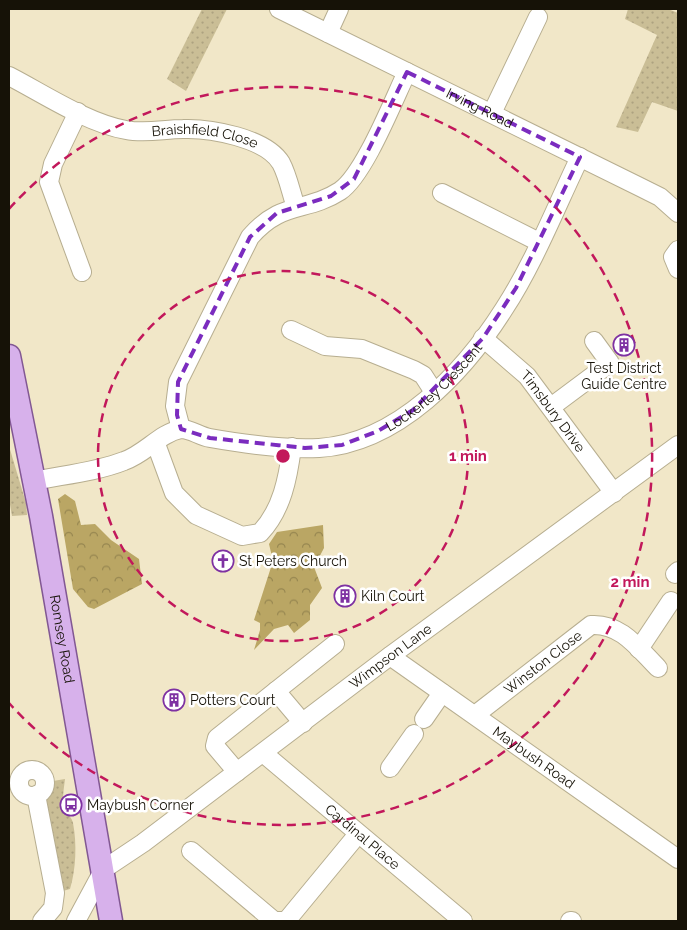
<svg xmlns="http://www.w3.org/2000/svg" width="687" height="930" viewBox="0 0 687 930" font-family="Raleway,sans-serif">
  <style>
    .grass { fill: url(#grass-dots) }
    .forest { fill: url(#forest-crowns) }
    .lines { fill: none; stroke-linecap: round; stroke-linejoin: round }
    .minor-casing { stroke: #b7ae90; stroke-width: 20 }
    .major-casing { stroke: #825893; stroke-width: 25 }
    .minor { stroke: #fff; stroke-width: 18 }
    .major { stroke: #d7b1eb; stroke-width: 22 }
    .marked { fill: none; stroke: #7b2cbf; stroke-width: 4; stroke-dasharray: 10 6; stroke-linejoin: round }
    .ring { fill: none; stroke: #c2185b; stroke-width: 2.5; stroke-dasharray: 9 6 }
    .labels { text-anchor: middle; stroke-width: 5; stroke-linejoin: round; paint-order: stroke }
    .street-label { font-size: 14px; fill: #161207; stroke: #fff }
    .poi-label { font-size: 14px; fill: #161207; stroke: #fff; text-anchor: start }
    .centre { fill: #c2185b; stroke: #fff; stroke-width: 2.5 }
    .ring-label { font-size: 15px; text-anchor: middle; font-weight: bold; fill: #c2185b; stroke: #fff; stroke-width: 5; stroke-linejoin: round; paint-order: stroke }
  </style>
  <defs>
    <pattern id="grass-dots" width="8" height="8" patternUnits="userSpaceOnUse" patternTransform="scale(1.25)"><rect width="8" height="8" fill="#cabe96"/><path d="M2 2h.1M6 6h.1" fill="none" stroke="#ada280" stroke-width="1.8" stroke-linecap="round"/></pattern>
    <pattern id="forest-crowns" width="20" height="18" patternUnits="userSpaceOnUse" patternTransform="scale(1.25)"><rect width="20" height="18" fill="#baa664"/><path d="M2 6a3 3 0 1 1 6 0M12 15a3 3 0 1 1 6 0" fill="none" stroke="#968650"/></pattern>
  </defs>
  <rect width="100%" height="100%" fill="#f1e7c8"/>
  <g class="grass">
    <polygon points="202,9 227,9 186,91 167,79"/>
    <polygon points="628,9 668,9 678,13 678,111 652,102 638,132 616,127 657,35 625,19"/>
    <polygon points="9,446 26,503 27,515 12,516 9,499"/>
    <path d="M65 779C64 789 61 801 66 810 68 815 72 818 73 823 77 844 76 869 70 889L63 891 45 799 53 781Z"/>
  </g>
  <g class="forest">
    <polygon points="65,494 75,501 81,525 95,524 111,540 139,559 142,584 94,609 88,607 73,589 58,499"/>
    <polygon points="323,525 324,548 314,567 322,588 310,605 310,620 294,633 288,625 274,629 254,650 260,630 260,623 254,620 273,561 269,544 277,532"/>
  </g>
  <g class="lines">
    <g class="minor-casing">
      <g id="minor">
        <path id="s1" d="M279 9 640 187 660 197 678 213"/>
        <polyline points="328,33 339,9"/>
        <path id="s2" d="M9 76C44 94 87 123 126 130 146 134 164 129 183 129 210 128 266 138 281 163 288 176 291 193 296 207"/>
        <polyline points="78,112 53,164 49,182 82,272"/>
        <polyline points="492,113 538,17"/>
        <polyline points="442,193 539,242"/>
        <polyline points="678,269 673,257 678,250"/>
        <polyline points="291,330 325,346 362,349 414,370 423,375 434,392"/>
        <path id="s3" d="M483 338 527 376 614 493"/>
        <polyline points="551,407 610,363 594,341"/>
        <path d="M181 429 175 406 178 382 250 237C282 200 306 213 340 191 364 175 393 101 407 72"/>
        <path d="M156 444 174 493 196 515 242 536 260 533C282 510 288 478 292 447"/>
        <path id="s4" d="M34 481C63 475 96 472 124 461 145 454 160 433 181 429 191 429 199 436 210 438 244 444 284 450 319 448 398 443 464 372 504 309 534 263 556 207 580 157"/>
        <polyline points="675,574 678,571"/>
        <polyline points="639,649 671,601"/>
        <path id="s5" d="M390 656 678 859"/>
        <polyline points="276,691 303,723"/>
        <path id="s6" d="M475 715 591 625C621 623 638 648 658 668"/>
        <polyline points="424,719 442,693"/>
        <path id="s7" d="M263 753 463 921"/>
        <polyline points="390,768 414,734"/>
        <circle cx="32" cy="783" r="13"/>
        <polyline points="237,772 215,746 217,738 335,644"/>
        <polyline points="36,795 55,893 53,908 42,921"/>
        <polyline points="191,851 274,921 288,921"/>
        <polyline points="287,920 358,834"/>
        <path id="s8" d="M76 921 104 869 143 843 390 656 678 445"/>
        <polyline points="570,921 572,921"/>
      </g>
    </g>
    <g class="major-casing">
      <g id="major">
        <path id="s9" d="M9 356 41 516 111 921"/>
      </g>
    </g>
    <use href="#minor" class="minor"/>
    <use href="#major" class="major"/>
  </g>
  <path class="marked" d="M407 72 580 157 516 288 483 338 413 410 378 431 342 445 305 448 210 438 181 429 177 415 178 382 250 237 277 213 331 196 354 179Z"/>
  <g class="ring">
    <circle cx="283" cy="456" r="185"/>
    <path d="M9 209A369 369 0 1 1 9 703"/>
  </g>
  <defs>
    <g id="building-ring" transform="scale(1.125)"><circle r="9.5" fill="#fff" stroke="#7e31a2" stroke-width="1.5"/><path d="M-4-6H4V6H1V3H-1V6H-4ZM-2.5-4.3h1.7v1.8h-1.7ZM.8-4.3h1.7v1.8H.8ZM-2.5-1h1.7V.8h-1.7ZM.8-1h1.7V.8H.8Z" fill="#7e31a2"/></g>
    <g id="church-ring" transform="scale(1.125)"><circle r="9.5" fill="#fff" stroke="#7e31a2" stroke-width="1.5"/><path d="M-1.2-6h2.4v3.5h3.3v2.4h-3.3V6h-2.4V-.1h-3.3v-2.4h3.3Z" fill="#7e31a2"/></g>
    <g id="bus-ring" transform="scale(1.125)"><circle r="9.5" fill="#fff" stroke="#7e31a2" stroke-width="1.5"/><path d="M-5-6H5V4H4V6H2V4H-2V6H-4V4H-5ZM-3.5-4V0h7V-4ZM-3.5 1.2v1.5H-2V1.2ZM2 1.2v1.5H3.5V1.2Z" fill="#7e31a2"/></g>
  </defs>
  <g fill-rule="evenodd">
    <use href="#building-ring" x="624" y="345"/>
    <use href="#church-ring" x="223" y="561"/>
    <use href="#building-ring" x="345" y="596"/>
    <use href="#building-ring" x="174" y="700"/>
    <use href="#bus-ring" x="71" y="805"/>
  </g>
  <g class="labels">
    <g class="street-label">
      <text dy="5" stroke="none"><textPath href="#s1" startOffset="224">Irving Road</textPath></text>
      <text dy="5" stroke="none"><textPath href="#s2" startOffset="209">Braishfield Close</textPath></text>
      <text dy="5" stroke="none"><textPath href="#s4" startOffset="432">Lockerley Crescent</textPath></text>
      <text dy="5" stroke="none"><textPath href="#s3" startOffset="102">Timsbury Drive</textPath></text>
      <text dy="5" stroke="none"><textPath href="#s9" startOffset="288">Romsey Road</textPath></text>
      <text dy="5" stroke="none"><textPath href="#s8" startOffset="416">Wimpson Lane</textPath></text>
      <text dy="5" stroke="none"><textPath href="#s6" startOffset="86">Winston Close</textPath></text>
      <text dy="5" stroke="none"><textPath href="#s5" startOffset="176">Maybush Road</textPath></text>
      <text dy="5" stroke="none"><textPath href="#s7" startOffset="130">Cardinal Place</textPath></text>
    </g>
    <g class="poi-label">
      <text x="624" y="373" text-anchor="middle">Test District<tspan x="624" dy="16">Guide Centre</tspan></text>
      <text x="239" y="566">St Peters Church</text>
      <text x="361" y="601">Kiln Court</text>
      <text x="190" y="705">Potters Court</text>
      <text x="87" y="810">Maybush Corner</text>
    </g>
  </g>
  <circle cx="283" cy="456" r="8" class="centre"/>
  <g class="ring-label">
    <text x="468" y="461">1 min</text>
    <text x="630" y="587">2 min</text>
  </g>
  <rect width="687" height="930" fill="none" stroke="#161207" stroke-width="20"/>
</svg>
